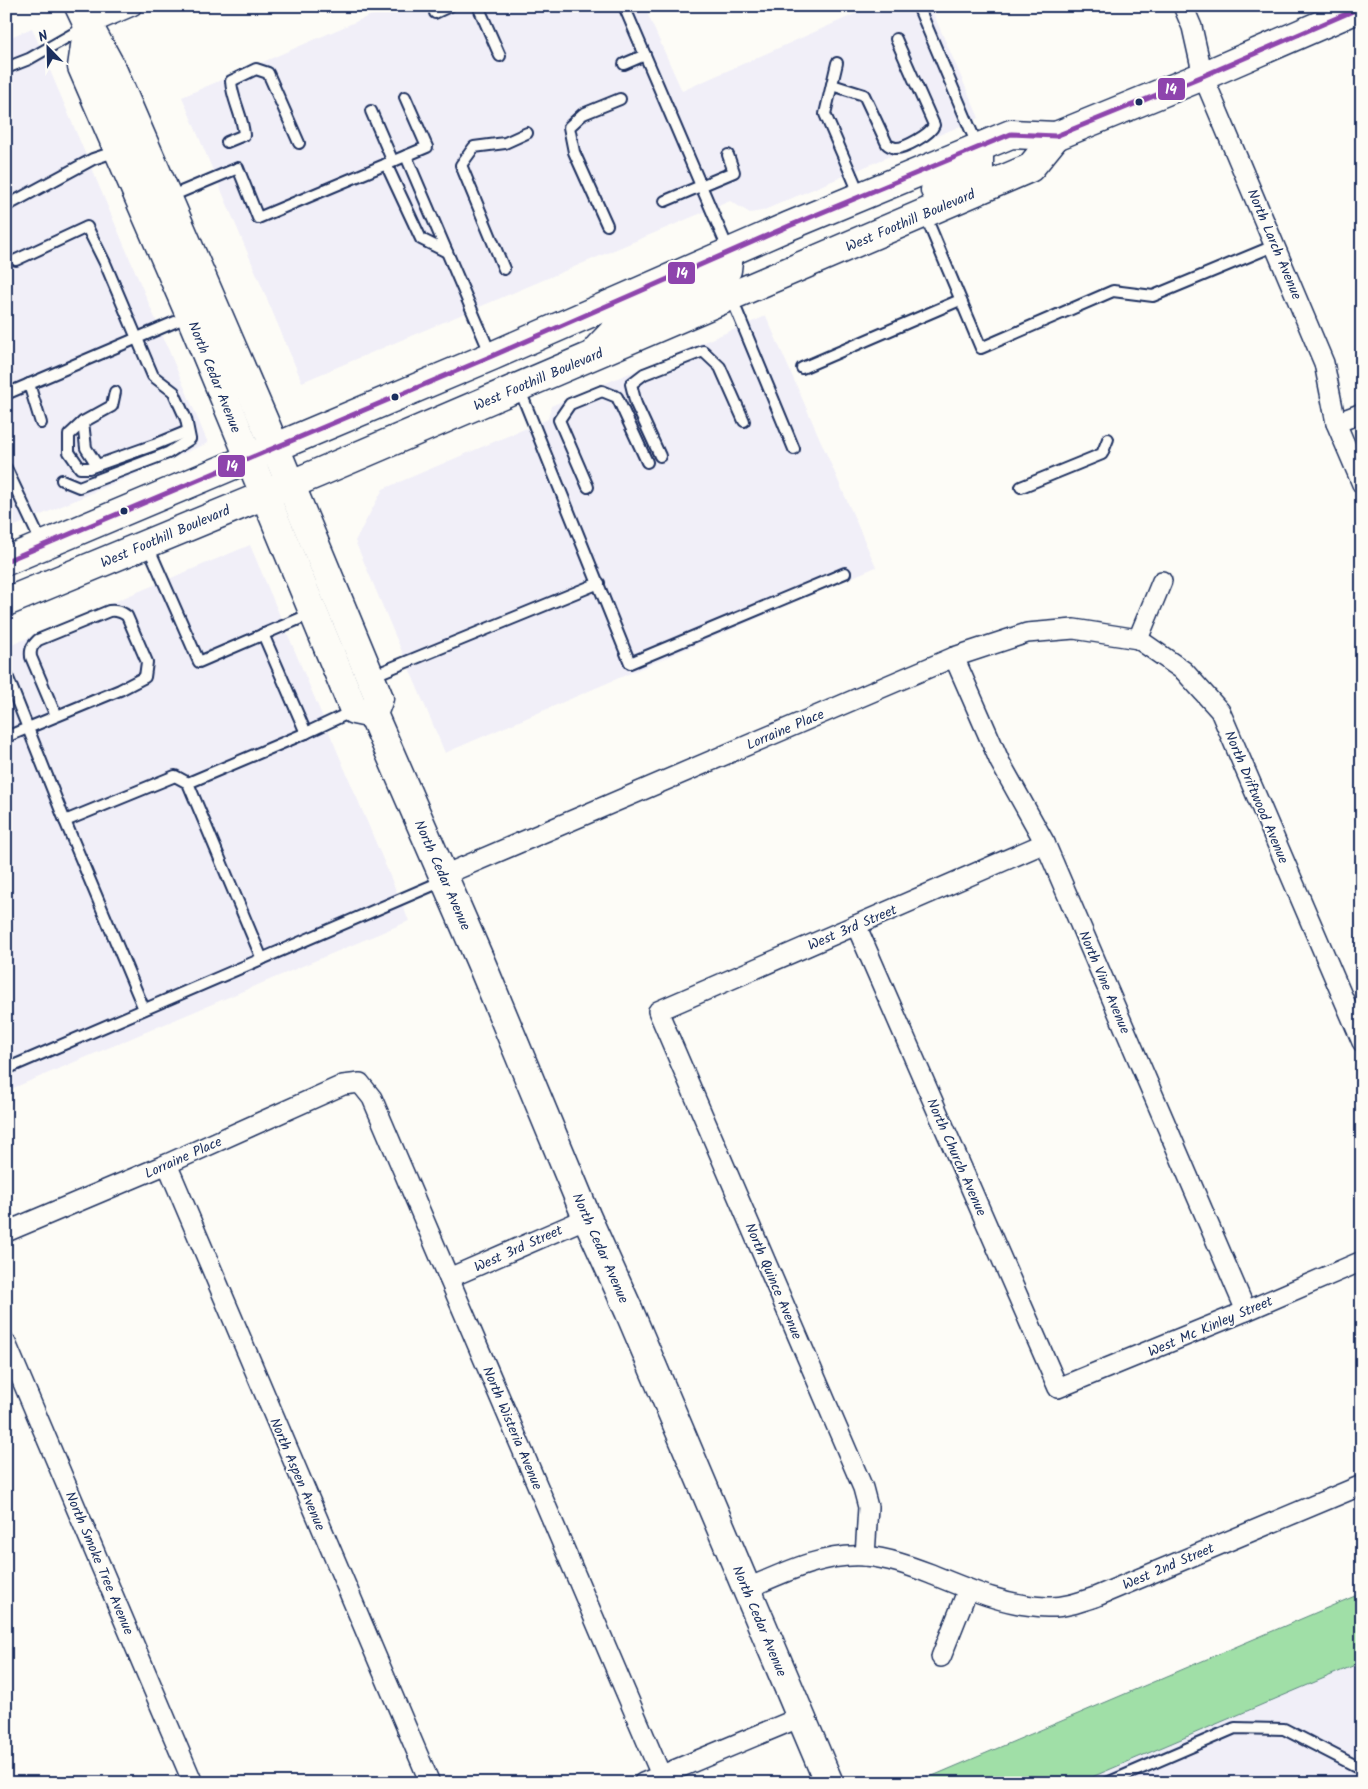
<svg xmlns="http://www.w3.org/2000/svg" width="1368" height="1789" viewBox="0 0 1368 1789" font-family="Kalam,sans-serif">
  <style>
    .built { fill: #f1eff8 }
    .green { fill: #a0dfa7; stroke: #5e8782 }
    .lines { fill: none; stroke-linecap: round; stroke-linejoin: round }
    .lane-casing { stroke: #1b2f5e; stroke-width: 14 }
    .street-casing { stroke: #1b2f5e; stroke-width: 22 }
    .secondary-casing { stroke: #1b2f5e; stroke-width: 31 }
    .primary-casing { stroke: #1b2f5e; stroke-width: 31 }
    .lane { stroke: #fdfcf7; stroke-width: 10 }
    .street { stroke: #fdfcf7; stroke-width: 19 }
    .secondary { stroke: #fdfcf7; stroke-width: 28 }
    .primary { stroke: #fdfcf7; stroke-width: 28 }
    .bus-1-casing { stroke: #fdfcf7; stroke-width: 9 }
    .bus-1 { stroke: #8e44ad; stroke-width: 5 }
    .bus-dot { fill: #1b2f5e; stroke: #fdfcf7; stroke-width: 2 }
    .labels { text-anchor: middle; stroke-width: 4; stroke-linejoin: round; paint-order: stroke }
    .street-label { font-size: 14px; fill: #1b2f5e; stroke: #fdfcf7 }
    .line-badge { stroke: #fdfcf7; stroke-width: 2 }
    .badge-label { font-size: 14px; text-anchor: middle; font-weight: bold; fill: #fff }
  </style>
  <rect width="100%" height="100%" fill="#fdfcf7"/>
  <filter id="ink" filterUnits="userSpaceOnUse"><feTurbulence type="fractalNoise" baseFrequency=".02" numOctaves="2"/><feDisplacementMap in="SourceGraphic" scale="10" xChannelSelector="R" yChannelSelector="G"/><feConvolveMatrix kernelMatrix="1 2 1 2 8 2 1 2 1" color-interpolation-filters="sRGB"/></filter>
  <g filter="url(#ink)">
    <g class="built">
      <polygon points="392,6 644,6 682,91 873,6 930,6 979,118 762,211 750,213 730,201 302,382 182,97"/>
      <polygon points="32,28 208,443 6,530 6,39"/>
      <polygon points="766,316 876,567 445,753 355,541 383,489 548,419 551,406"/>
      <polygon points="250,545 409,921 6,1091 6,647"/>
      <polygon points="1362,1662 1362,1783 1078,1783"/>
    </g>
    <polygon class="green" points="1362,1593 1362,1662 1078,1783 916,1783"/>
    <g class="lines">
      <g class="lane-casing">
        <g id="lane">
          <polyline points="478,6 500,56"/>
          <polyline points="624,6 729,251"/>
          <polyline points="918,6 978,147"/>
          <polyline points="435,13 450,6"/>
          <polyline points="837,63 825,114 860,195"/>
          <polyline points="624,64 645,55"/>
          <polyline points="6,68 29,59 85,27"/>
          <path d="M832 85 864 95 887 144C889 146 892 147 895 148 904 149 931 134 934 125L896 39"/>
          <polyline points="371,111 393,162"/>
          <path d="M227 142 244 135C243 116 232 100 231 81L256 69 268 73 299 143"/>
          <polyline points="406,156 491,355"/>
          <polyline points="386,164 421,239 447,252"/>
          <polyline points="169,197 238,168 258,218 427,147 405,97"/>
          <polyline points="665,201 734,172 728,155"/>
          <polyline points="6,206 93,159 117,151"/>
          <polyline points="925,215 981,348 1113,291 1153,296 1276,245"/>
          <polyline points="607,225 574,152 569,127 583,114 620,99"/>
          <polyline points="16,260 87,227 105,263 153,376 174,392 175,395 186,419 190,439 168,453 79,487 62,480"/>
          <polyline points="504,269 461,165 474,147 505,143 527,133"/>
          <polyline points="731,297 794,449"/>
          <polyline points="802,368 960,300"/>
          <polyline points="29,384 41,423"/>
          <polyline points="519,388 630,663 845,573"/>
          <polyline points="115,392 112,406 83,422 69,435 69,452 80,468 89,468 154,445 188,431"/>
          <polyline points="6,394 189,316"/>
          <polyline points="83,422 86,448 97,465"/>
          <polyline points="660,456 636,404 631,384 644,374 703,351 720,367 744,421"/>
          <polyline points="6,468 42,544"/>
          <polyline points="588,487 559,420 570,404 602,391 617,397 647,462"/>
          <polyline points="1021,487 1102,454 1108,439"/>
          <polyline points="147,544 199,662 313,613"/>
          <polyline points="263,634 306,733"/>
          <polyline points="6,673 65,821 144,1009"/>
          <polyline points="372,676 599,583"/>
          <path d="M6 737 120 690 145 677 147 662 127 616C121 611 116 610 109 611L38 640C32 646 30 649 31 657L56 716"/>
          <polyline points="65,821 175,776 188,783"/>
          <polyline points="262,959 188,783 306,733 353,711"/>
          <polyline points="6,1069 445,880"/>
          <polyline points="1107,1783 1235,1728 1284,1729 1356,1766 1362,1770"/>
        </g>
      </g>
      <g class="street-casing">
        <g id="street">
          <polyline points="1183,6 1192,27 1203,76 1324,363 1336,423 1362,484"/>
          <polyline points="88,25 132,6"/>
          <polyline points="1336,423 1362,413"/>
          <polyline points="1138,639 1162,581"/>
          <polyline points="954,657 1000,762 1045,843 1246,1311"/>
          <polyline points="444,875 954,657 1027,633 1074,629 1138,639 1184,671 1220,711 1362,1042"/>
          <polyline points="856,925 1058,1388 1246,1311 1362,1261"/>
          <polyline points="167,1164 430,1783"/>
          <polyline points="6,1232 167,1164 343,1085 360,1083 372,1098 661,1775"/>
          <polyline points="449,1278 587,1218"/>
          <polyline points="6,1343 193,1783"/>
          <polyline points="865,1556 868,1507 863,1488 658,1011 1045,843"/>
          <path d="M746 1589C783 1573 823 1553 865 1556 888 1558 910 1566 931 1574 968 1589 1006 1606 1047 1607 1063 1608 1080 1602 1095 1597L1362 1485"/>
          <polyline points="941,1657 968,1589"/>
          <polyline points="643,1783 801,1717"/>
        </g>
      </g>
      <g class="secondary-casing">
        <g id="secondary">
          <polyline points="79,6 88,25 112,69 264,421 379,698 373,714 482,965 587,1218 629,1311 829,1783"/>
          <polyline points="88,25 82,67 190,315 354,710 373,714"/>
        </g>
      </g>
      <g class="primary-casing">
        <g id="primary">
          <polyline points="935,190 963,178 979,168 979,148"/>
          <polyline points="599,347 625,320 712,283 727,270 729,252"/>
          <polyline points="6,561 492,356 789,226 1011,134 1056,136 1203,76 1362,7"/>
          <polyline points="6,602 318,473 1030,168 1056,136"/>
        </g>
      </g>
      <use href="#lane" class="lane"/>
      <use href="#street" class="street"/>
      <use href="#secondary" class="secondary"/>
      <use href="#primary" class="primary"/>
      <g class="bus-1-casing">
        <polyline id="bus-1" points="6,561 492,356 789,226 1011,134 1056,136 1203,76 1362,7"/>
      </g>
      <use href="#bus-1" class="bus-1"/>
    </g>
  </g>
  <g class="bus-dot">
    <circle cx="1139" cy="102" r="4.5"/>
    <circle cx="395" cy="397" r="4.5"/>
    <circle cx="124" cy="511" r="4.5"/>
  </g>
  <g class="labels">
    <g class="street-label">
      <text transform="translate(910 220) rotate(-23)" y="5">West Foothill Boulevard</text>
      <text transform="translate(1275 244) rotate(67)" y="5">North Larch Avenue</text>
      <text transform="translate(215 377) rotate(68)" y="5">North Cedar Avenue</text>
      <text transform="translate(538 379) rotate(-23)" y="5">West Foothill Boulevard</text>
      <text transform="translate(165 536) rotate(-23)" y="5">West Foothill Boulevard</text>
      <text transform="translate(785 729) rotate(-23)" y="5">Lorraine Place</text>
      <text transform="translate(1257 797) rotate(67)" y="5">North Driftwood Avenue</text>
      <text transform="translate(443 875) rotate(66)" y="5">North Cedar Avenue</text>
      <text transform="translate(852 927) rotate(-23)" y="5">West 3rd Street</text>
      <text transform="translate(1105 982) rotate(67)" y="5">North Vine Avenue</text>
      <text transform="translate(183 1157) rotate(-24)" y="5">Lorraine Place</text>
      <text transform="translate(957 1157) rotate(66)" y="5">North Church Avenue</text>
      <text transform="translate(518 1248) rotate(-24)" y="5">West 3rd Street</text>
      <text transform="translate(601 1248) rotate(66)" y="5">North Cedar Avenue</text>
      <text transform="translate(774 1281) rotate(67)" y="5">North Quince Avenue</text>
      <text transform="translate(1210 1326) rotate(-23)" y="5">West Mc Kinley Street</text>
      <text transform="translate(513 1428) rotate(67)" y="5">North Wisteria Avenue</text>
      <text transform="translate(298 1474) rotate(67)" y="5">North Aspen Avenue</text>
      <text transform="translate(100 1563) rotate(67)" y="5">North Smoke Tree Avenue</text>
      <text transform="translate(1168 1566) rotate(-23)" y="5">West 2nd Street</text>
      <text transform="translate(760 1621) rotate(67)" y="5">North Cedar Avenue</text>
    </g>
  </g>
  <g class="line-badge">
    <rect x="1157" y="77" width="29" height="24" rx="5" fill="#8e44ad"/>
    <rect x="667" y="261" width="29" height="24" rx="5" fill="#8e44ad"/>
    <rect x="217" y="454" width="29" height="24" rx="5" fill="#8e44ad"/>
  </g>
  <g class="badge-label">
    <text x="1171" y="94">14</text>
    <text x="682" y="278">14</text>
    <text x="232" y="471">14</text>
  </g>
  <rect width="1368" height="1789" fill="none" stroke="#fdfcf7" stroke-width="25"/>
  <rect x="12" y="12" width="1343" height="1764" fill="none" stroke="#1b2f5e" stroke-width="2" filter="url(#ink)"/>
  <g transform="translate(48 48) rotate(337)" stroke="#fdfcf7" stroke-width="4" paint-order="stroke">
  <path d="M0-4L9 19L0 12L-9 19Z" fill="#1b2f5e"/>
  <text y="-8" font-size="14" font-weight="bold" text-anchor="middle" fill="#1b2f5e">N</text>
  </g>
</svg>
